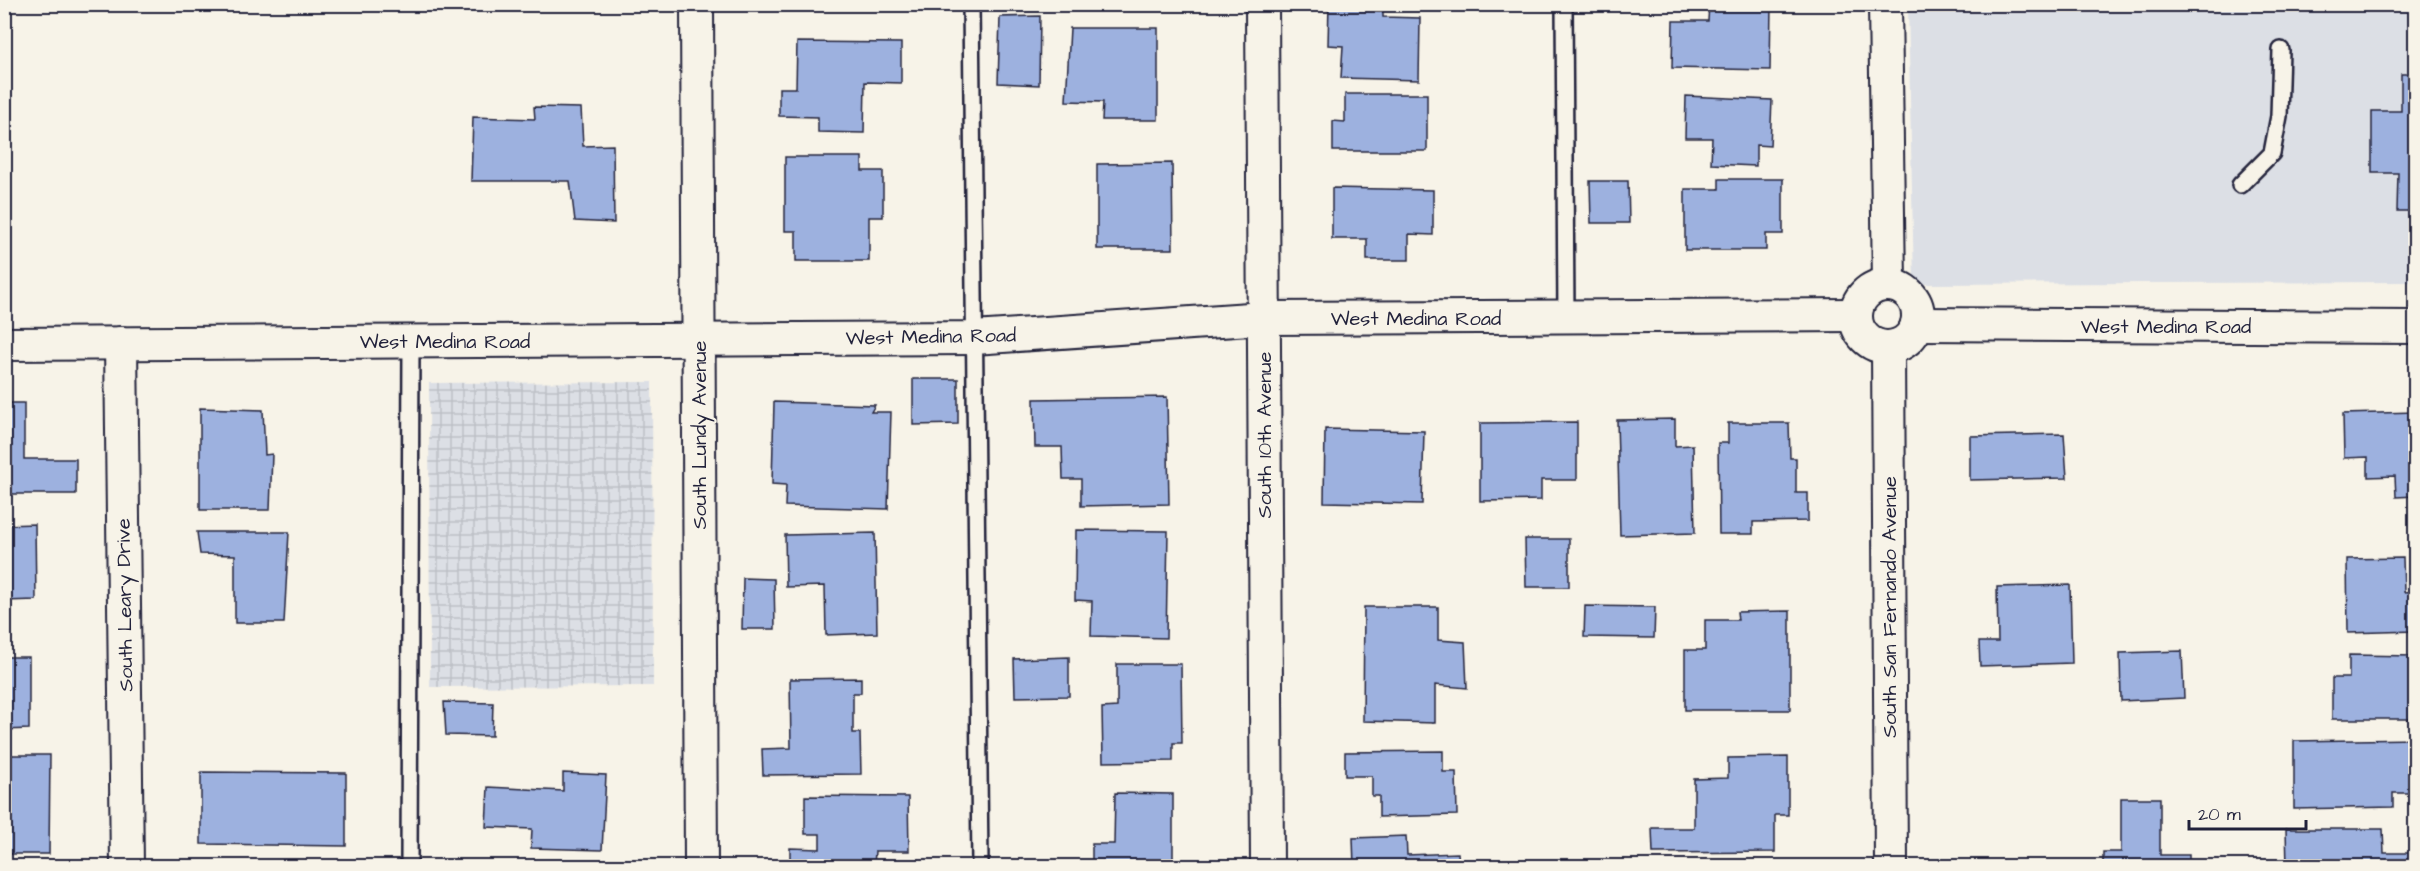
<svg xmlns="http://www.w3.org/2000/svg" width="2420" height="871" viewBox="0 0 2420 871" font-family="'Architects Daughter',sans-serif">
  <style>
    .built { fill: #dcdfe5 }
    .industrial { fill: url(#industrial-grid) }
    .building { fill: #9db1df; stroke: #22223b; stroke-width: 1.5 }
    .lines { fill: none; stroke-linecap: round; stroke-linejoin: round }
    .service-casing { stroke: #22223b; stroke-width: 20 }
    .minor-casing { stroke: #22223b; stroke-width: 36 }
    .service { stroke: #f7f3e8; stroke-width: 15 }
    .minor { stroke: #f7f3e8; stroke-width: 32 }
    .labels { text-anchor: middle; stroke-width: 4.5; stroke-linejoin: round; paint-order: stroke }
    .street-label { font-size: 20px; fill: #22223b; stroke: #f7f3e8 }
  </style>
  <defs>
    <pattern id="industrial-grid" width="8" height="8" patternUnits="userSpaceOnUse" patternTransform="scale(1.5)"><rect width="8" height="8" fill="#dcdfe5"/><path d="M0 4h8M4 0v8" fill="none" stroke="#bcbfc5"/></pattern>
  </defs>
  <rect width="100%" height="100%" fill="#f7f3e8"/>
  <filter id="ink" filterUnits="userSpaceOnUse"><feTurbulence type="fractalNoise" baseFrequency=".0167" numOctaves="2"/><feDisplacementMap in="SourceGraphic" scale="12" xChannelSelector="R" yChannelSelector="G"/><feConvolveMatrix kernelMatrix="1 2 1 2 8 2 1 2 1" color-interpolation-filters="sRGB"/></filter>
  <g filter="url(#ink)">
    <polygon class="built" points="1908,5 2415,5 2415,282 1914,284"/>
    <polygon class="industrial" points="652,382 653,686 430,687 429,383"/>
    <g class="building">
      <polygon points="1329,4 1383,4 1383,17 1420,18 1419,80 1341,78 1343,46 1328,45"/>
      <polygon points="1709,4 1771,4 1770,70 1672,68 1673,21 1708,21"/>
      <polygon points="1040,16 1039,85 998,83 1000,17"/>
      <polygon points="1070,28 1158,28 1158,120 1102,120 1103,102 1066,101"/>
      <polygon points="797,42 901,43 901,83 865,82 864,133 818,132 818,117 779,116 779,88 796,88"/>
      <polygon points="2401,74 2416,74 2416,211 2397,211 2398,173 2372,173 2372,111 2401,111"/>
      <polygon points="1345,94 1427,94 1427,151 1333,151 1333,121 1345,122"/>
      <polygon points="1686,96 1772,100 1770,146 1756,145 1756,166 1711,164 1712,138 1685,138"/>
      <polygon points="534,107 581,108 583,146 613,145 614,223 575,221 570,181 471,181 473,117 535,119"/>
      <polygon points="785,157 862,157 862,171 883,171 883,217 869,217 869,261 796,261 796,231 785,231"/>
      <polygon points="1172,163 1173,249 1097,249 1097,164"/>
      <polygon points="1719,179 1783,179 1783,234 1766,234 1766,250 1685,250 1685,189 1719,189"/>
      <polygon points="1590,181 1628,181 1629,223 1591,223"/>
      <polygon points="1332,188 1433,190 1433,235 1409,234 1409,260 1367,260 1367,239 1332,239"/>
      <polygon points="913,379 958,379 958,424 913,425"/>
      <polygon points="1167,397 1169,504 1081,506 1081,479 1063,479 1062,447 1035,447 1034,399"/>
      <polygon points="774,402 875,405 871,412 891,412 888,509 785,506 786,485 772,484"/>
      <polygon points="4,403 24,403 24,459 76,459 76,494 4,494"/>
      <polygon points="200,408 263,410 265,455 272,454 270,510 200,510"/>
      <polygon points="2416,412 2416,496 2396,497 2395,476 2368,477 2368,457 2344,458 2343,414"/>
      <polygon points="1675,419 1675,446 1693,445 1695,533 1620,535 1617,420"/>
      <polygon points="1577,422 1577,480 1541,480 1541,500 1480,501 1480,423"/>
      <polygon points="1728,423 1789,423 1790,458 1796,458 1796,493 1808,493 1808,521 1753,522 1753,534 1719,534 1718,443 1728,443"/>
      <polygon points="1325,429 1424,431 1422,504 1324,502"/>
      <polygon points="2064,434 2067,478 1970,480 1970,436"/>
      <polygon points="35,524 36,600 4,601 4,525"/>
      <polygon points="1076,530 1168,531 1166,638 1091,636 1092,601 1075,600"/>
      <polygon points="197,532 289,532 284,623 235,623 235,555 200,554"/>
      <polygon points="875,533 877,633 826,635 825,586 786,587 785,535"/>
      <polygon points="1525,539 1569,539 1569,587 1526,587"/>
      <polygon points="2403,558 2404,592 2415,591 2416,631 2348,633 2347,559"/>
      <polygon points="743,578 774,579 775,629 742,629"/>
      <polygon points="2070,585 2072,663 1980,666 1979,642 1998,642 1997,587"/>
      <polygon points="1585,606 1655,607 1654,638 1584,637"/>
      <polygon points="1364,607 1438,607 1438,640 1465,642 1467,688 1435,685 1435,723 1363,721"/>
      <polygon points="1790,611 1790,710 1685,710 1685,650 1705,650 1705,620 1738,620 1737,612"/>
      <polygon points="2182,651 2184,698 2121,701 2120,653"/>
      <polygon points="2349,655 2416,656 2416,694 2411,694 2411,719 2332,719 2332,678 2349,678"/>
      <polygon points="4,657 29,657 29,729 4,730"/>
      <polygon points="1069,657 1069,696 1015,697 1014,659"/>
      <polygon points="1117,664 1181,664 1182,743 1173,743 1173,761 1103,762 1102,708 1117,707"/>
      <polygon points="861,678 861,693 853,693 853,733 860,733 861,774 763,775 762,749 791,748 790,679"/>
      <polygon points="444,702 493,703 492,736 446,735"/>
      <polygon points="2416,739 2416,793 2393,793 2393,807 2294,809 2294,741"/>
      <polygon points="1443,751 1443,772 1456,772 1457,815 1379,817 1379,796 1372,796 1372,776 1345,776 1345,752"/>
      <polygon points="4,755 50,755 49,854 4,854"/>
      <polygon points="1788,757 1788,815 1775,815 1775,852 1653,853 1652,828 1694,828 1694,779 1728,778 1728,758"/>
      <polygon points="201,772 346,773 346,846 201,844"/>
      <polygon points="563,773 606,775 602,850 531,848 532,829 486,827 488,787 563,791"/>
      <polygon points="1115,793 1173,794 1173,866 1092,866 1092,844 1114,844"/>
      <polygon points="805,796 908,797 909,851 875,851 874,866 790,866 790,848 820,849 820,834 805,834"/>
      <polygon points="2121,798 2160,798 2160,855 2189,855 2189,866 2103,866 2103,852 2121,852"/>
      <polygon points="2286,829 2383,829 2384,853 2416,853 2416,866 2287,866"/>
      <polygon points="1406,836 1407,855 1458,853 1459,866 1354,866 1353,838"/>
    </g>
    <g class="lines">
      <g class="service-casing">
        <g id="service">
          <polyline points="971,4 980,866"/>
          <polyline points="1564,4 1566,318"/>
          <polyline points="2240,185 2272,153 2279,116 2281,50"/>
          <polyline points="409,866 411,341"/>
        </g>
      </g>
      <g class="minor-casing">
        <g id="minor">
          <polyline points="697,4 701,866"/>
          <polyline points="1262,4 1267,866"/>
          <polyline points="1885,4 1889,284"/>
          <circle cx="1887" cy="316" r="31"/>
          <polyline points="1917,324 2416,327"/>
          <polyline points="121,343 127,866"/>
          <polyline points="4,344 974,338 1264,318 1856,315"/>
          <polyline points="1888,347 1891,866"/>
        </g>
      </g>
      <use href="#service" class="service"/>
      <use href="#minor" class="minor"/>
    </g>
  </g>
  <g class="labels">
    <g class="street-label">
      <text x="1416" y="325">West Medina Road</text>
      <text x="2166" y="333">West Medina Road</text>
      <text transform="translate(931 336) rotate(-1)" y="7">West Medina Road</text>
      <text x="445" y="348">West Medina Road</text>
      <text transform="translate(699 435) rotate(-90)" y="7">South Lundy Avenue</text>
      <text transform="translate(1264 435) rotate(-90)" y="7">South 10th Avenue</text>
      <text transform="translate(124 605) rotate(-91)" y="7">South Leary Drive</text>
      <text transform="translate(1889 607) rotate(-90)" y="7">South San Fernando Avenue</text>
    </g>
  </g>
  <rect width="2420" height="871" fill="none" stroke="#f7f3e8" stroke-width="24"/>
  <rect x="12" y="12" width="2396" height="847" fill="none" stroke="#22223b" stroke-width="2" filter="url(#ink)"/>
  <path d="M2189 820v9h117v-9" fill="none" stroke="#22223b" stroke-width="3"/>
  <text x="2198" y="820" font-size="18" fill="#22223b" stroke="#f7f3e8" stroke-width="4.5" paint-order="stroke">20 m</text>
</svg>
